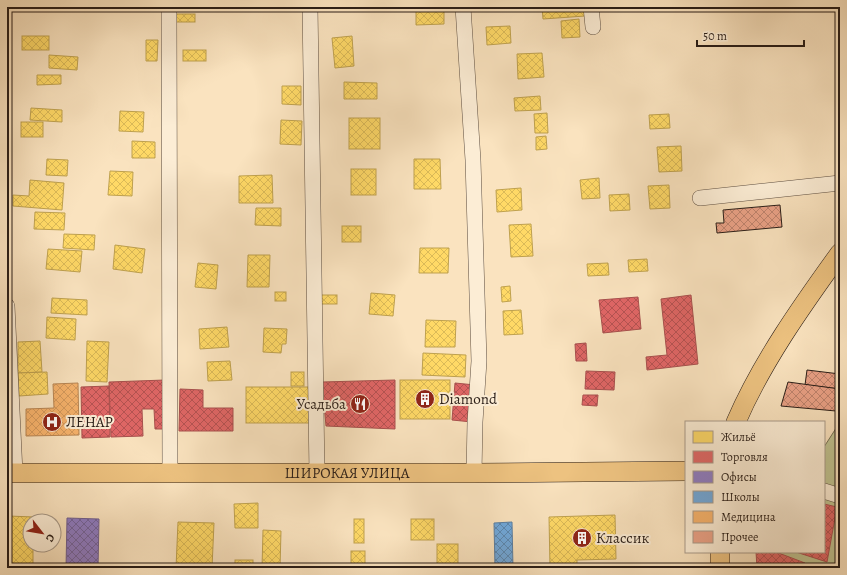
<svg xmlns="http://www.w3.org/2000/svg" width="847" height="575" viewBox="0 0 847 575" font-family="Alegreya,serif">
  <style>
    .green { fill: #c0c391; stroke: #747054 }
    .homes { fill: url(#homes-cross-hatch); stroke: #bfa14e }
    .shops { fill: url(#shops-cross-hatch); stroke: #a9504e }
    .offices { fill: url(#offices-cross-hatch); stroke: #70608f }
    .schools { fill: url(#schools-cross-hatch); stroke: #5a7ea1 }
    .health { fill: url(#health-cross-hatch); stroke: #b88552 }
    .building { fill: url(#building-cross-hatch); stroke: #291d17 }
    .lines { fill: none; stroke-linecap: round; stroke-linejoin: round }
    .minor-casing { stroke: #5d4e41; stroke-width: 16 }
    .major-casing { stroke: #291d17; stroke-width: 20 }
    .minor { stroke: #fcedd5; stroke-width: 15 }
    .major { stroke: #edc280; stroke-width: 19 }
    .labels { text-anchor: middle; stroke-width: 4; stroke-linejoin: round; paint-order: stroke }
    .poi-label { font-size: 15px; fill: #291d17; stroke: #fcedd5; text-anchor: start }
    .street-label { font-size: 15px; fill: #291d17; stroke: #fcedd5 }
  </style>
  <defs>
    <pattern id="homes-cross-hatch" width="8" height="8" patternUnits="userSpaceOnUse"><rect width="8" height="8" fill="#ffd966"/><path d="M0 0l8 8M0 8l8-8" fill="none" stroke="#dbba58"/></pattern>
    <pattern id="shops-cross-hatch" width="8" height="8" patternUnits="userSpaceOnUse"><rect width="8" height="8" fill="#e06666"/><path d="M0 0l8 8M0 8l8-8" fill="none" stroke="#b65353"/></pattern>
    <pattern id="offices-cross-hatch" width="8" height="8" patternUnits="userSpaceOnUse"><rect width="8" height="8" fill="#8e7cc3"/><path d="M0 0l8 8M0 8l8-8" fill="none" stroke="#74659d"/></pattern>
    <pattern id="schools-cross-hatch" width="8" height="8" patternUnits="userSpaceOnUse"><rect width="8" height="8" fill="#6fa8dc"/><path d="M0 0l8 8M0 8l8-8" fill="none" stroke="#5b88b1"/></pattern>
    <pattern id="health-cross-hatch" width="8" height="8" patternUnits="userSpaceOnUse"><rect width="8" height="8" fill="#f6b26b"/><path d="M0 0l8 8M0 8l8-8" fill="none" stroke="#d3995c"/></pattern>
    <pattern id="building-cross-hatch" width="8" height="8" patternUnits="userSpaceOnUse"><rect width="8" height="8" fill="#eaa186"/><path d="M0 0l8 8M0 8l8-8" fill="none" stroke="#be836d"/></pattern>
  </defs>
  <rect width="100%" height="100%" fill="#fae3bf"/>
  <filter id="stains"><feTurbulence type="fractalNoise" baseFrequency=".005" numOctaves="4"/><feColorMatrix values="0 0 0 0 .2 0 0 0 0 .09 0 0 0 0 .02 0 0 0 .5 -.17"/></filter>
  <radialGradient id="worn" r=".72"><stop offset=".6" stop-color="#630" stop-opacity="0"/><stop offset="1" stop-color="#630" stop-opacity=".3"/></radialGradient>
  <polygon class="green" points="840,422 840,568 765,568 766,552 824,552 824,447"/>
  <g class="homes">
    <polygon points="416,7 444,7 444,24 416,25"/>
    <polygon points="542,7 584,7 585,16 543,19"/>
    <rect x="176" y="14" width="19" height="8"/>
    <polygon points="579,19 580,37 562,38 561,21"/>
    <polygon points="510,26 511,43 487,45 486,27"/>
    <rect x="22" y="36" width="27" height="14"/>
    <polygon points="352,36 354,66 335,68 332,38"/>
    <polygon points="146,40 158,40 157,61 146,61"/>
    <rect x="183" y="50" width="23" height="11"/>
    <polygon points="542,53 544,77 518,79 517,54"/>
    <polygon points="49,55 78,57 77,70 49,68"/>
    <polygon points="37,75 61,75 61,84 37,85"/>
    <polygon points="344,82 377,83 377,99 344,99"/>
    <polygon points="282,86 301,86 301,105 282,104"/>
    <polygon points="540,96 541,110 515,111 514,98"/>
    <polygon points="31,108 62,110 62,122 30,120"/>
    <polygon points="120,111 144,112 143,132 119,131"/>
    <polygon points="547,113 548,133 535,133 534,114"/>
    <polygon points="669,114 670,128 650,129 649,115"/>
    <rect x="349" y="118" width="31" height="31"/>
    <polygon points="281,120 302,121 301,145 280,144"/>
    <rect x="21" y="122" width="22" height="15"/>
    <polygon points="546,136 547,149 536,150 536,137"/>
    <polygon points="132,141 155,142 155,158 132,158"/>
    <polygon points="681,146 682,171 659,172 657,147"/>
    <polygon points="47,159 68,160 67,176 46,175"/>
    <polygon points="414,159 440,159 441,189 414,189"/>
    <rect x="351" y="169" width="25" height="26"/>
    <polygon points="110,171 133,172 132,196 108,195"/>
    <polygon points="272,175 273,203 239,203 239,176"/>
    <polygon points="599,178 600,198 582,199 580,180"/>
    <polygon points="30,180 64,183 62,210 13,206 13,195 29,196"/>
    <polygon points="669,185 670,208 650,209 648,186"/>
    <polygon points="521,188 522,210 497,212 496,190"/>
    <polygon points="629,194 630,210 610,211 609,195"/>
    <polygon points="256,208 281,208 281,226 255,225"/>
    <polygon points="35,212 65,213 64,230 34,229"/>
    <polygon points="531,224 533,256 511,257 509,225"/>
    <rect x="342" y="226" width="19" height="16"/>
    <polygon points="64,234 95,235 94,250 63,248"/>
    <polygon points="115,245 145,249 142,273 113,269"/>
    <polygon points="420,248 449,248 448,273 419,273"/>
    <polygon points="48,249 82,251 80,272 46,269"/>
    <polygon points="248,255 270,255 269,287 247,287"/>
    <polygon points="647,259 648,271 629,272 628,260"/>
    <polygon points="198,263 218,265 216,289 195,287"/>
    <polygon points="608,263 609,275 588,276 587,264"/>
    <polygon points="510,286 511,301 502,302 501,287"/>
    <rect x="275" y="292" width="11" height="9"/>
    <polygon points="371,293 395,295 393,316 369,314"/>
    <rect x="317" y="295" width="20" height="9"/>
    <polygon points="52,298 87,300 87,315 51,313"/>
    <polygon points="521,310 523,334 504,335 503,311"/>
    <polygon points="47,317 76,319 75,340 46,338"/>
    <polygon points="426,320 456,321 455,347 425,347"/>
    <polygon points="227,327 229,347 200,349 199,329"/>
    <polygon points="264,328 287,329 286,344 282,344 281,353 263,352"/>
    <polygon points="40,341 42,372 18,373 18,342"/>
    <polygon points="87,341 109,342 107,382 86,381"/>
    <polygon points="423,353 466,355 465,377 422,375"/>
    <polygon points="230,361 232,380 208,381 207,362"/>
    <polygon points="47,372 48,394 19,396 18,373"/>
    <rect x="291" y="372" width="13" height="14"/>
    <rect x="400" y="380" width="50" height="39"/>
    <rect x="246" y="387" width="65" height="36"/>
    <polygon points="258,503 258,528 235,528 234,504"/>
    <polygon points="615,515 616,559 577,560 577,568 550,568 549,517"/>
    <polygon points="8,516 34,517 34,521 30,521 30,545 33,545 33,568 7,568"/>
    <rect x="354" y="519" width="10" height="24"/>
    <rect x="411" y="519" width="23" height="21"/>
    <polygon points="178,522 214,523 212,568 176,568"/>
    <polygon points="263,530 281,531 280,568 262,568"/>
    <rect x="437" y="544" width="21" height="24"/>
    <rect x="351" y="551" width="14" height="17"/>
    <rect x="235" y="560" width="18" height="8"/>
  </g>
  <g class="shops">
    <polygon points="691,295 698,364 647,370 646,357 667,355 661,299"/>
    <polygon points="638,297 641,329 603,333 599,300"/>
    <polygon points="586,343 587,361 576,361 575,344"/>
    <polygon points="586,371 615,372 614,390 585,389"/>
    <polygon points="165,380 166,429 155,429 154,409 142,409 143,436 111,437 109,382"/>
    <polygon points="395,380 395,429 326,426 322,382"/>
    <polygon points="455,383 475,385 472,422 452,420"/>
    <polygon points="109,386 110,437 82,438 81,387"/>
    <polygon points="180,389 203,390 203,408 233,408 233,431 179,431"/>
    <polygon points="583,395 598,395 597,406 582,405"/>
    <polygon points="824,504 837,507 827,562 796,552 824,552"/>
    <polygon points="756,552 776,552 805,563 805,568 757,568"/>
  </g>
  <polygon class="offices" points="67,518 99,519 98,568 66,568"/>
  <polygon class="schools" points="512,522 513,568 495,568 494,523"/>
  <polygon class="health" points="78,383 79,435 26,436 26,409 54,408 53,384"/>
  <g class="building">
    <polygon points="780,205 782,227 717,233 716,223 724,223 723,210"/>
    <polygon points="807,370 840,374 840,389 805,385"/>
    <polygon points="788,382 840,389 836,411 781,406"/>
    <polygon points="840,391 840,412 836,411"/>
  </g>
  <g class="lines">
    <g class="minor-casing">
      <g id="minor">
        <polyline points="169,7 170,473"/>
        <polyline points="310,7 317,474"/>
        <polyline points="463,7 473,160 479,361 475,422 474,473"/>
        <polyline points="591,7 593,27"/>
        <polyline points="700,198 840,183"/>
        <polyline points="7,306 15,473"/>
        <polyline points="824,491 840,496"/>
      </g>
    </g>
    <g class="major-casing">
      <g id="major">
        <path d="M736 422C762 362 801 307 840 253"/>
        <path id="s1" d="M7 473H474L686 471"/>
        <polyline points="720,552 720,568"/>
      </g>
    </g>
    <use href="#minor" class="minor"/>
    <use href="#major" class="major"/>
  </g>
  <defs>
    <g id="building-disc" transform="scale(1)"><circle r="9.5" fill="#8f2418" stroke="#fcedd5"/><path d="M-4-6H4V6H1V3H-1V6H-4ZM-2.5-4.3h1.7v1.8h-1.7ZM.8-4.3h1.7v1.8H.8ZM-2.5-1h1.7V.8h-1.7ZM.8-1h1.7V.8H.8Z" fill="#fff"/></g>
    <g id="restaurant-disc" transform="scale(1)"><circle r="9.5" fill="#8f2418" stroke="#fcedd5"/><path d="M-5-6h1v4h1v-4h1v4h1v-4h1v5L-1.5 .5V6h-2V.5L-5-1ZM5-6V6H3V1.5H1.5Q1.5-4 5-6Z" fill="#fff"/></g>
    <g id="hospital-disc" transform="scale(1)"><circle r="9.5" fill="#8f2418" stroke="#fcedd5"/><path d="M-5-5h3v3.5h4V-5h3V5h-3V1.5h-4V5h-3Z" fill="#fff"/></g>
  </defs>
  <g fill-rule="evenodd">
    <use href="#building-disc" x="425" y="399"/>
    <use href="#restaurant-disc" x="360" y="404"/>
    <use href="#hospital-disc" x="52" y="422"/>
    <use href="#building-disc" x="582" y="538"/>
  </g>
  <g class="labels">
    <g class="poi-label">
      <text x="439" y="404">Diamond</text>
      <text x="346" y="409" text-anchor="end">Усадьба</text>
      <text x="66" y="427">ЛЕНАР</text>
      <text x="596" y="543">Классик</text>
    </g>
    <g class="street-label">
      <text dy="5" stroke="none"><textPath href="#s1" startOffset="340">ШИРОКАЯ УЛИЦА</textPath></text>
    </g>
  </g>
  <rect width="847" height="575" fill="none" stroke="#fae3bf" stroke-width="24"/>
  <rect x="8" y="8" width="831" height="559" fill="none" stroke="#291d17" stroke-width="2"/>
  <rect x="12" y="12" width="823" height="551" fill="none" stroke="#291d17"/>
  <rect x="685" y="421" width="140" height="132" fill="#fcedd5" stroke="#a89a89"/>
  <rect x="693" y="431" width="20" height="12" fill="#ffd966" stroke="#a89a89"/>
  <text x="721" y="441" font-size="12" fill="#291d17">Жильё</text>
  <rect x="693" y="451" width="20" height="12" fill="#e06666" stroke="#a89a89"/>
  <text x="721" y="461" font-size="12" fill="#291d17">Торговля</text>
  <rect x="693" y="471" width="20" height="12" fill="#8e7cc3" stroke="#a89a89"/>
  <text x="721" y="481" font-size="12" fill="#291d17">Офисы</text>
  <rect x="693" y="491" width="20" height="12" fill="#6fa8dc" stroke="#a89a89"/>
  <text x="721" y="501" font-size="12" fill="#291d17">Школы</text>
  <rect x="693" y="511" width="20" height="12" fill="#f6b26b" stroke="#a89a89"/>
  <text x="721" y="521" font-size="12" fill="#291d17">Медицина</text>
  <rect x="693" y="531" width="20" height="12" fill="#eaa186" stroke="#a89a89"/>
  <text x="721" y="541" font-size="12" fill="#291d17">Прочее</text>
  <g transform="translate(42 533) rotate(121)"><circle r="19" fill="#fcedd5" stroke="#a89a89"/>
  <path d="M0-3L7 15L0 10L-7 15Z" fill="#8f2418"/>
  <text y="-6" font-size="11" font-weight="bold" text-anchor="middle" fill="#291d17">С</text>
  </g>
  <path d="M697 40v6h107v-6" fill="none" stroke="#291d17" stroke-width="2"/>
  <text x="703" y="40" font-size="12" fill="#291d17" stroke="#fcedd5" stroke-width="3" paint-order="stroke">50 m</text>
  <rect width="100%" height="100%" filter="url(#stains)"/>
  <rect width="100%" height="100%" fill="url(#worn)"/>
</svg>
